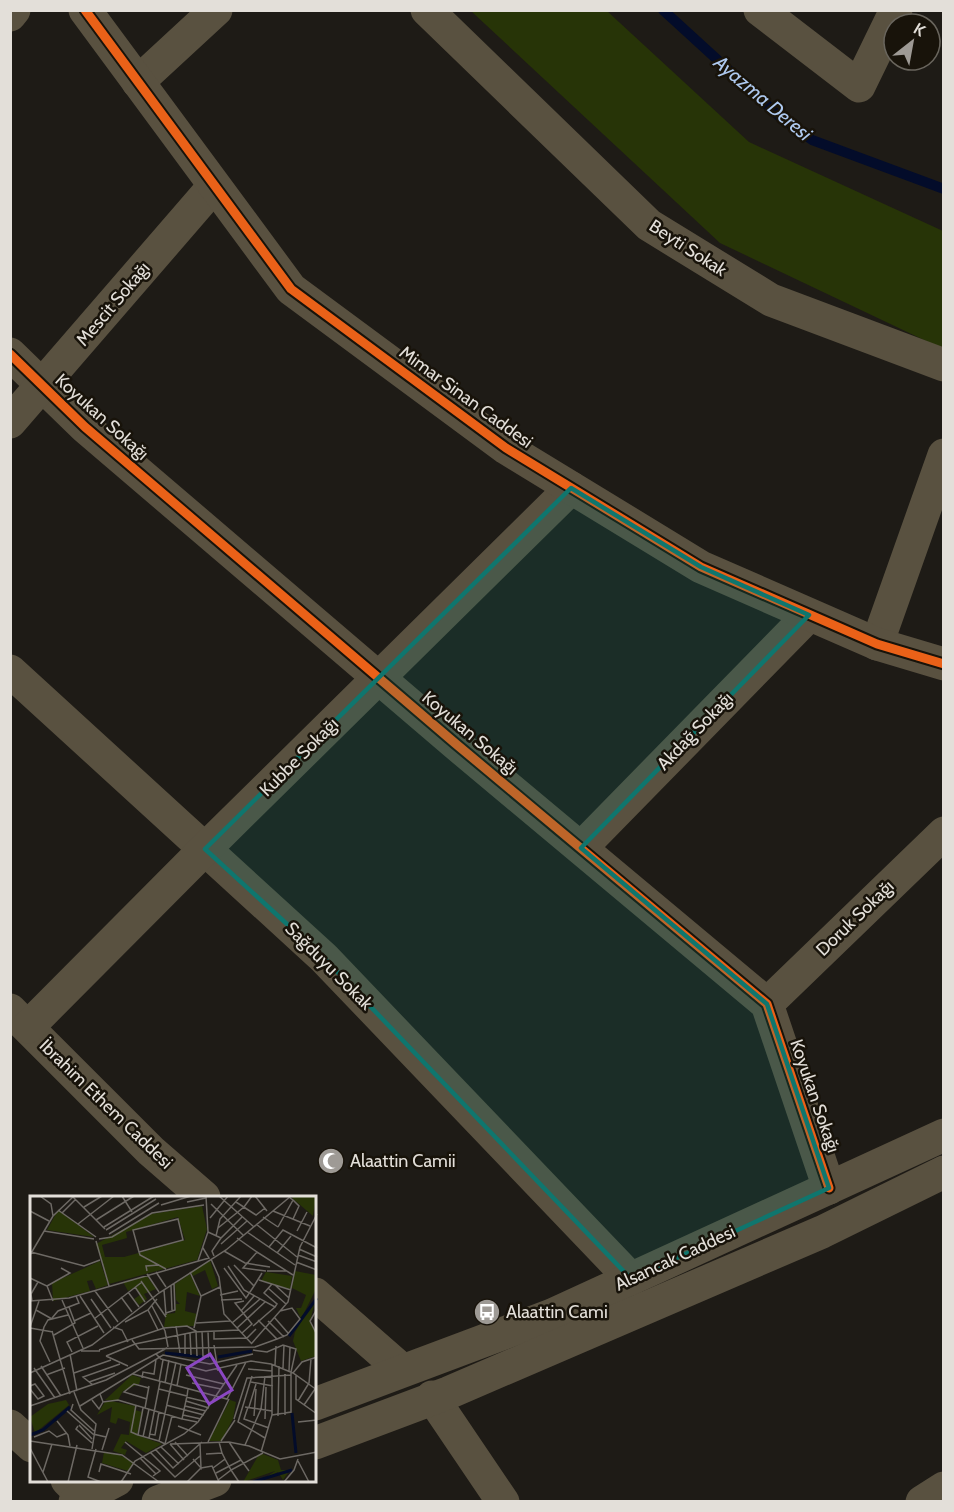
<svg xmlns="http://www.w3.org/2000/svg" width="954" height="1512" viewBox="0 0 954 1512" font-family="Cabin,sans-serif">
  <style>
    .green { fill: #273407 }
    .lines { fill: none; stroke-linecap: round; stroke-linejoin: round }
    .stream { stroke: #030c2a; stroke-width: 10 }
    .minor { stroke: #595140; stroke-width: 33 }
    .tertiary { stroke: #595140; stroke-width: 33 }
    .cycleway-casing { stroke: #18130a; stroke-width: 13 }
    .cycleway { stroke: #ea6118; stroke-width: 9 }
    .marked { fill: #0f766e; fill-opacity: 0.2; stroke: #0f766e; stroke-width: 4.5; stroke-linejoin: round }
    .labels { text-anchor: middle; stroke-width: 5; stroke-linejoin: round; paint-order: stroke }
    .street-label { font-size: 18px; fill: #e3dfd9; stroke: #18130a }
    .poi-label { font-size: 18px; fill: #e3dfd9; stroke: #18130a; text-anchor: start }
    .water-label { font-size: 20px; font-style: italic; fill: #aec9ef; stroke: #18130a }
    .inset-river { fill: none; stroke: #030c2a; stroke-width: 3 }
    .inset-road { fill: none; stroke: #6d6964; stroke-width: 1.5 }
    .view { fill: #8b47c3; fill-opacity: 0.15; stroke: #8b47c3; stroke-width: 3 }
    .inset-edge { fill: none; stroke: #e3dfd9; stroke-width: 3 }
  </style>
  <rect width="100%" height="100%" fill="#1e1b16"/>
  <polygon class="green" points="471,11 607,11 749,142 943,231 943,349 720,243"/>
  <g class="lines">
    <polyline class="stream" points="663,10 780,117 812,140 944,189"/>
    <g class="minor">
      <polyline points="427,10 649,225 771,300 944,365"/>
      <polyline points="760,10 859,86 896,10"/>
      <polyline points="10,15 14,10"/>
      <polyline points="138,82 216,10"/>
      <polyline points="10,354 85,427 456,744 767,1004 829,1188"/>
      <polyline points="10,422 214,186"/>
      <polyline points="877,644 944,455"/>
      <polyline points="10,671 324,958 631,1279"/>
      <polyline points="581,848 809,615"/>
      <polyline points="767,1004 944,833"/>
      <polyline points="10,1010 151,1151 204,1197"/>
      <polyline points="28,1027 205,849 571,488"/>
      <polyline points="315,1294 402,1370"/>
      <polyline points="432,1397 503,1502"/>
      <polyline points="10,1426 32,1446"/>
      <polyline points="67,1480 84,1497"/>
      <polyline points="922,1502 944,1488"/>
    </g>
    <g class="tertiary">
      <polyline points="85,10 291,289 506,448 701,567 877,644 944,664"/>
      <polyline points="315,1404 552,1315 944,1135"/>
      <polyline points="315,1443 448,1393 822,1232 944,1172"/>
      <polyline points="75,1502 117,1480"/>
      <polyline points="158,1502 215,1480"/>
    </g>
    <g class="cycleway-casing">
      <g id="cycleway">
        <polyline points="85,10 291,289 506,448 701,567 877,644 944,664"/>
        <polyline points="10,354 85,427 456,744 767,1004 829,1188"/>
      </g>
    </g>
    <use href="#cycleway" class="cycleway"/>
  </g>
  <path class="marked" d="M571 488 701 567 809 615 581 848 767 1004 829 1188 631 1279 324 958 205 849Z"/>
  <defs>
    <g id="mosque-disc" transform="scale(1.35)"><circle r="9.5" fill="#9e9a95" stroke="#18130a"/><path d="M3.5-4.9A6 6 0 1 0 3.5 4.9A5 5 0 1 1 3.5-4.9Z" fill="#fff"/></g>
    <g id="bus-disc" transform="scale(1.35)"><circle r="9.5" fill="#9e9a95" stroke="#18130a"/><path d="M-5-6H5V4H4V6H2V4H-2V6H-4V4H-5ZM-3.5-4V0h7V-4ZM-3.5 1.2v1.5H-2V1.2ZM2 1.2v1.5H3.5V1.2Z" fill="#fff"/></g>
  </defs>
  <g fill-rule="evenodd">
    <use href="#mosque-disc" x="331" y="1161"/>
    <use href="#bus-disc" x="487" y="1312"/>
  </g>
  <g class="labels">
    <g class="street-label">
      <text transform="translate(688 248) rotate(33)" y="6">Beyti Sokak</text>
      <text transform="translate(113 304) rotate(-50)" y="6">Mescit Sokağı</text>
      <text transform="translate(466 397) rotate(36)" y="6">Mimar Sinan Caddesi</text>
      <text transform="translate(102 417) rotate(42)" y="6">Koyukan Sokağı</text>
      <text transform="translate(695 731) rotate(-46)" y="6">Akdağ Sokağı</text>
      <text transform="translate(470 733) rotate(40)" y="6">Koyukan Sokağı</text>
      <text transform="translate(299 757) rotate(-45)" y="6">Kubbe Sokağı</text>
      <text transform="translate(855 918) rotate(-44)" y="6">Doruk Sokağı</text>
      <text transform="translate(329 966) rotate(45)" y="6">Sağduyu Sokak</text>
      <text transform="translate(815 1096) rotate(71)" y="6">Koyukan Sokağı</text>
      <text transform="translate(106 1104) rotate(44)" y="6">İbrahim Ethem Caddesi</text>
      <text transform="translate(675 1258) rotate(-25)" y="6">Alsancak Caddesi</text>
    </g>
    <g class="poi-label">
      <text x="350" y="1167">Alaattin Camii</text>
      <text x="506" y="1318">Alaattin Cami</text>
    </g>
    <g class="water-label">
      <text transform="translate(763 98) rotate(40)" y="7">Ayazma Deresi</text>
    </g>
  </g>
  <g transform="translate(30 1196)">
    <rect width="286" height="286" fill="#1e1b16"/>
    <path d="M264 0H286L283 20 262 2ZM172 10 177 33 167 64 79 88 66 48 121 18ZM148 21 155 44 94 61H75L72 49 97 42 96 36ZM28 14 64 41 17 34ZM180 64 188 90 182 93 175 74 163 80 161 76ZM70 65 78 89 66 93 62 84 57 85 60 95 23 105 22 87ZM265 75 286 79V93L271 123 266 112H271L276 99 262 92ZM236 76 262 80 260 93 231 85ZM160 78 170 100 157 96 155 115 167 118 164 130 134 131 136 118 145 117 146 108H150L146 104 145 88ZM117 80 126 93 114 98 117 103 109 109 104 103 110 99 105 91 98 95 93 86ZM286 102 280 125 286 138V160L271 165 263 145 265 136ZM102 179 111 182 109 188 93 195 88 204H75ZM36 204 39 209 5 237 0 221 18 208ZM200 204 206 206 203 223 191 245H179ZM81 205 105 210V214L112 216 107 239 132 248 116 257 96 245 91 252 97 254 95 259 83 255 91 238 99 239 100 226 88 222 86 228 80 226 82 211 67 219 75 206ZM74 256 89 259 104 266 98 275 72 267ZM233 258 248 264 251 274H260L253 284 248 276 235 282 245 275 213 286 228 260Z" fill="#273407" fill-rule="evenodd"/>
    <path class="inset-river" d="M259 140 287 102M135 157 183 162M188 161 222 155M262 217 266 257M0 239 13 234 40 211M223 286 262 274"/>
    <path class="inset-road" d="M10 0 21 8 23 20M92 0 102 16M189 0 224 31M225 0 237 15M43 1 75 33M157 6 176 2M206 6 226 19 235 12M181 8 213 39M131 9 161 0M54 11 72 0M28 14 66 41M0 15 19 25M243 15 280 30M32 17 46 3M233 21 248 31M180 22 198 0M263 23 269 10 263 4M66 24 104 0M48 28 84 0M226 28 267 61M74 31 124 0M248 31 263 4 260 2M188 32 214 11 222 0M76 34 126 3M14 35 64 43M267 35 277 16M178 36 191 42 212 21M217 36 265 69M79 38 129 7M186 40 190 23 211 0M207 42 227 56M69 43 82 41 122 17 174 9M66 45 79 90M191 48 217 25M239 51 253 34 287 52M269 53 287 61M194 55 215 67 240 71M1 56 54 70 70 64M109 56 153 44 148 23 103 34 109 56 110 59 136 73M247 57 261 40M0 59 23 20 44 0M268 59 287 66M184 60 182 55 191 42M181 63 189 81 194 118 222 148M168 65 178 36 176 0M266 66 287 74M204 69 224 90 232 77M198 70 214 94 245 111 247 108 234 97 242 88M194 72 216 102 224 90M117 75 116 70 129 69M236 75 213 72 227 56 263 79M237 75H257M126 76 136 91M160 76 171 100M117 78 129 96M0 82 17 90 23 105M229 84 261 94M111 85 136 121M245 89 259 102M17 90 40 77 31 72M141 90 142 114M105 91 115 106M238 92 256 108M134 94 136 119M65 95 88 126M98 96 109 111M190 99 208 95M50 100 74 137M91 101 102 116M61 103 81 132M32 104 53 152M191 104 212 103M0 105 39 102 179 62 173 52M2 105 1 98 8 86M122 110 135 135 138 151M6 114 22 123M118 114 128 134M211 115 224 100M136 117 145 114 144 87M244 121 258 137M22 122 28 115 49 107 46 100M64 123 112 86M228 124 247 143 257 139 270 123 262 112 250 115M44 125 61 117M238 125 254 141M95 126 118 114 127 103M166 127 200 125M202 127 230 103M146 130 150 157M223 130 245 111M0 131 9 105M83 131 92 134 98 146M0 132 23 136M164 132 171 100 190 91M207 132 235 106M22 135 40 198M172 135 173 160 179 161M178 135 179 161M184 135V143L217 142 226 133M160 137 161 159M212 137 222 128 205 107 214 105M286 137 280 125 287 113M155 138V158M24 139 45 127 39 111M102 144 109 153 225 151 247 143M222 147 258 106 270 51 287 18M184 149 188 175M69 154 134 132 157 130 166 135 167 160M223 154 237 156 253 149 266 153 261 176V216L242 219M51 155H70M42 156 37 146 68 130M40 158 47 195M126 158 131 163 176 175 221 165 241 168 263 177 287 194M76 160 105 148 164 136 209 134M76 160 98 170M20 166 10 145 14 131 18 124 38 119M245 169 246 150M11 170 31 200M4 172 25 202M253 172 254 149M218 173 242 175M259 175 260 151M0 177 62 149 129 97 196 54 261 0M44 177 81 164M263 177 272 166 287 161M103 178 197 203 216 166M255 178V219M16 179 35 172M156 179 194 188M266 179V203L287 218M222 180 208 226 235 242M112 182 113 176 124 178 126 163M59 186 85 177M129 186 133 164M221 186 243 190M135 187 139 164M162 187 191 193M63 189 53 181 90 168M0 190 5 188 14 200 8 203 0 193M147 190 151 168M129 193 157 200 158 193M44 196 51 214 66 228 62 253M70 198 73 206 88 204 152 223M157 200 152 223 167 226M156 201 181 207M117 203 94 196 104 188 119 192M62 204 69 213 73 206M156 205 179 212M268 205 279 187 281 163M43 208 41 214 64 235M106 209 101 236 108 239M136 209 174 219M274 209 285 193M0 210 76 184 137 152M50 210 133 159 180 168 223 158M155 210 176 215M215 211 242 215M218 211 214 223 239 232M219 211 226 188M113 212 108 239 129 245M115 212 119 190M37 215 63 238 76 241M153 219 171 223M142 220 135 248 129 245 146 166M224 220 226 193M248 220 249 170M204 223 217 182 261 179M235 223 236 191M27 225 38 239 40 250M268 226 287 224M49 229 62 243M48 230 46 233 62 247M148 230 171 239M119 238 125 239 129 216M4 241 19 235 27 241 37 237M113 241 119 213M119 242 130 186M0 245 92 259 129 286M191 245 205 224M95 246 130 275 123 280M145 246 158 260M178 246 199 203M199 246 211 264M140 248 199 246 219 250 250 263 287 256M140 248 154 264M215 249 231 213 235 180M131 251 149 268M0 252 18 286M66 253 58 281 71 286M125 253 143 272 172 246M72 254 79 232M120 256 145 281 170 260M231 256 242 219V168M176 258 192 257 189 246M110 262 126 278M163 263 171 272 170 248M268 265 279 286M183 272 195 263 192 257M13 276 22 248M69 276 71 268 101 278M186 277 211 264 219 275M188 284 201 274 195 263M38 286 47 249M91 286 105 265 154 238 168 226 207 169M157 286 171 272 182 270 189 286M209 286 201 274 233 257M254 286 264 274 268 263"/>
    <path class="view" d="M180 158 202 194 179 208 157 172Z"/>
    <rect width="286" height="286" class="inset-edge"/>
  </g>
  <rect width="954" height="1512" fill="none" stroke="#e3dfd9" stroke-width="24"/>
  <g transform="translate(912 42) rotate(31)"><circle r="28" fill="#18130a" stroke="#69655d" stroke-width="1.5"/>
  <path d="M0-4.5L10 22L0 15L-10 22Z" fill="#9e9a95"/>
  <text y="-9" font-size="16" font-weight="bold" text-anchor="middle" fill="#e3dfd9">K</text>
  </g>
</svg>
